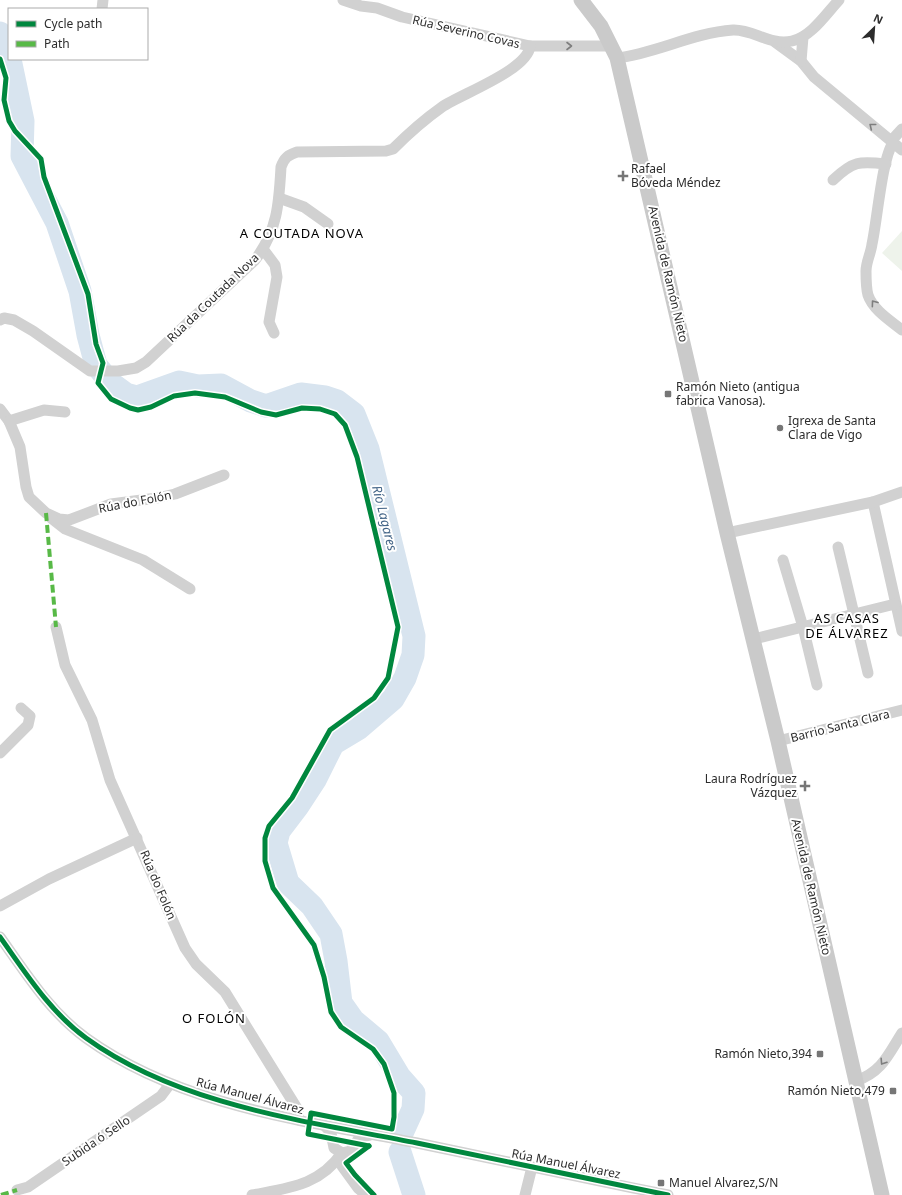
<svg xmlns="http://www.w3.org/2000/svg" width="902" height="1195" viewBox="0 0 902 1195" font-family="'Noto Sans',sans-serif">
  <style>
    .green { fill: #eef3eb }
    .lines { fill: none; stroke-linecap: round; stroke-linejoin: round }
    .river { stroke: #d8e4ef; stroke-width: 23 }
    .street { stroke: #d1d1d1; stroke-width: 11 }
    .secondary { stroke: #cacaca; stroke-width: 15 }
    .quiet { stroke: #58b947; stroke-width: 4; stroke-dasharray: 8 4; stroke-linecap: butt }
    .cycleway-casing { stroke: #fff; stroke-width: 8 }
    .cycleway { stroke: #00873e; stroke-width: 5 }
    .oneway { stroke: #7e7e7e }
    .poi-dot { fill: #767676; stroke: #fff; stroke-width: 1.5 }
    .labels { text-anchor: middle; stroke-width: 4; stroke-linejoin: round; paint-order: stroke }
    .street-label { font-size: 12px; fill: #2c2c2c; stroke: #fff }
    .poi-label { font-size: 12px; fill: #2c2c2c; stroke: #fff; text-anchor: start }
    .neighbourhood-label { font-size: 13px; letter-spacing: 1px; fill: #000; stroke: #fff }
    .water-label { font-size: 13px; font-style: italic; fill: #426487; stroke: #fff }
  </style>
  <rect width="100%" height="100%" fill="#fff"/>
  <polygon class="green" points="902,231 902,271 882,253"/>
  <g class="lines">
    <g class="river">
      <polyline points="0,33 9,55"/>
      <polyline points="10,59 23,121 22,156 57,223 80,291 88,335 96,365 111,383 126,394 137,397 179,382 198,386 221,385 251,401 266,406 301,394 325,397 337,401 354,414 368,449 414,636 413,655 405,678 393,699 358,729 333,744 315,780 298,806 279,831 276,843 288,883 312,906 331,934 336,961 341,1003 353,1020 378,1041 399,1076 414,1093 413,1109 403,1131"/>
      <polyline points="400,1152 414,1195"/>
    </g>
    <g class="street">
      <polyline points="343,0 361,6 377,8 402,17 530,46 612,46"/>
      <polyline points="102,9 103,0"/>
      <polyline points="775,42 801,61 814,77 902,150"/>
      <path d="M617 58C657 53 692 33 733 30 753 29 770 46 792 41 811 37 826 14 839 0"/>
      <polyline points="801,61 803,37"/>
      <polyline points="891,141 902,129"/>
      <path d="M893 143C882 158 877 222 872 244 871 253 866 262 866 271 866 278 866 288 868 295 873 310 891 321 902 330"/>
      <path d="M833 180C853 161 859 161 886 164"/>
      <polyline points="279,198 304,207 328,224"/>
      <polyline points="263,249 275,265 277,277 269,322 274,333"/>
      <path d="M0 320 4 318 14 320 33 331 90 371H118L136 368 146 362 255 260C278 230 279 202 281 167 284 158 288 155 297 152L386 151 393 149C408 134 425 119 442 107 461 94 528 70 530 46"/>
      <polyline points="0,409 9,421 20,447 26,487 29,497 46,513 59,519 69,520 111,504 157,498 175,494 224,475"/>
      <polyline points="9,421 44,410 65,412"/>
      <polyline points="873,502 902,631"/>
      <polyline points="51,518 65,529 143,560 190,589"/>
      <polyline points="727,533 873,502 902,492"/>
      <polyline points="838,547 868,673"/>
      <polyline points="783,560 803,627 817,685"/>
      <polyline points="56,627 65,665 92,720 110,780 185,948 196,964 225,992 298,1110 299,1120"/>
      <polyline points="754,639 895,604"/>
      <polyline points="778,741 902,710"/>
      <polyline points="0,753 28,725 30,716 21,708"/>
      <polyline points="0,906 49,879 137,838"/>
      <path d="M0 937C25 972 50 1012 86 1038 180 1106 306 1121 417 1143 500 1160 584 1178 668 1195"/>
      <path d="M856 1081C882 1072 888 1055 902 1033"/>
      <polyline points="324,1125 331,1133 334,1148 342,1153 350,1151 360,1137 370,1135"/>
      <polyline points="342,1153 342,1166 358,1188 366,1195"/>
      <polyline points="17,1190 28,1187 161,1096 170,1084"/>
      <path d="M252 1195C288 1188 319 1186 342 1153"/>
      <polyline points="525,1195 532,1167"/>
    </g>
    <polyline class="secondary" points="581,0 601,26 617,58 727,533 778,741 882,1195"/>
    <g class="quiet">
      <polyline points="46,513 56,627"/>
      <polyline points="1,1195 17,1190"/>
    </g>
    <g class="cycleway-casing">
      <g id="cycleway">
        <polyline points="0,59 6,78 4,100 9,121 15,131 41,159 44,177 88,294 96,344 103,363 98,383 111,399 130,408 138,410 151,407 174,396 195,393 225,397 261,412 276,415 302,408 320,409 335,414 345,425 357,457 398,627 388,678 374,698 330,730 292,798 269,826 265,838 265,861 273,888 314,945 324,977 331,1012 341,1027 373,1049 384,1064 394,1093 394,1117 392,1129 311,1113 308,1134 369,1146"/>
        <path d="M0 937C25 972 50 1012 86 1038 180 1106 306 1121 417 1143 500 1160 584 1178 668 1195"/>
        <polyline points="369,1146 346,1163 355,1175 374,1195"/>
      </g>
    </g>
    <use href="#cycleway" class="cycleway"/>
  </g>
  <defs><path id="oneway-chevron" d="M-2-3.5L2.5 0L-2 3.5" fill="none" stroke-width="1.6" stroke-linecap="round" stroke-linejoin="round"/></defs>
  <g class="oneway">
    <use href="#oneway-chevron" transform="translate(569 46)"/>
    <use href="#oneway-chevron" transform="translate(872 126) rotate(-141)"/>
    <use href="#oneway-chevron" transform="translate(874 303) rotate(-126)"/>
    <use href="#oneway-chevron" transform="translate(883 1062) rotate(123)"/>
  </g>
  <g class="poi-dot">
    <path d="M621 170h4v4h4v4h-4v4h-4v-4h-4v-4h4z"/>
    <rect x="664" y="390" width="8" height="8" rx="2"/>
    <circle cx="780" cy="428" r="4"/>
    <path d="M803 780h4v4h4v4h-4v4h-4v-4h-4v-4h4z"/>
    <rect x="816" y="1050" width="8" height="8" rx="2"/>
    <rect x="889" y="1087" width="8" height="8" rx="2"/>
    <rect x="657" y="1179" width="8" height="8" rx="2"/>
  </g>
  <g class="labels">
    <g class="street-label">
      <text transform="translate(466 32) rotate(13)" y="4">Rúa Severino Covas</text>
      <text transform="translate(668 274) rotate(77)" y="4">Avenida de Ramón Nieto</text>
      <text transform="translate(213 298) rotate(-44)" y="4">Rúa da Coutada Nova</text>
      <text transform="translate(135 502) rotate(-11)" y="4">Rúa do Folón</text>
      <text transform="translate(840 726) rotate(-14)" y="4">Barrio Santa Clara</text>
      <text transform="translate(158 885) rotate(67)" y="4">Rúa do Folón</text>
      <text transform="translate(811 887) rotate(77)" y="4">Avenida de Ramón Nieto</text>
      <text transform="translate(250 1096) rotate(15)" y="4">Rúa Manuel Álvarez</text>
      <text transform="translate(96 1141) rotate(-34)" y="4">Subida ó Sello</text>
      <text transform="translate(566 1164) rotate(11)" y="4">Rúa Manuel Álvarez</text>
    </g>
    <g class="poi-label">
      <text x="631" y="173">Rafael<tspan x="631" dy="14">Bóveda Méndez</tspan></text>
      <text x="676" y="391">Ramón Nieto (antigua<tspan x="676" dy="14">fabrica Vanosa).</tspan></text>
      <text x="788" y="425">Igrexa de Santa<tspan x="788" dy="14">Clara de Vigo</tspan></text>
      <text x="797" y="783" text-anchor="end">Laura Rodríguez<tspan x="797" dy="14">Vázquez</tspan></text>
      <text x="812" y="1058" text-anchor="end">Ramón Nieto,394</text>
      <text x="885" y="1095" text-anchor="end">Ramón Nieto,479</text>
      <text x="669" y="1187">Manuel Alvarez,S/N</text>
    </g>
    <g class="neighbourhood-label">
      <text x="302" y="238">A COUTADA NOVA</text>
      <text x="847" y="623">AS CASAS<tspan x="847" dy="15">DE ÁLVAREZ</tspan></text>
      <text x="214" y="1023">O FOLÓN</text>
    </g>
    <g class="water-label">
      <text transform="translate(385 518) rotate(76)" y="5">Río Lagares</text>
    </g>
  </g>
  <rect x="8" y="8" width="140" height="52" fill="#ffffff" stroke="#ababab"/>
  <rect x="16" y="21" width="20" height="6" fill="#00873e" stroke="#ababab"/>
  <text x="44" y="28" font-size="12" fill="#2c2c2c">Cycle path</text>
  <rect x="16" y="41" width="20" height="6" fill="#58b947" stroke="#ababab"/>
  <text x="44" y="48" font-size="12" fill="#2c2c2c">Path</text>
  <g transform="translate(874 28) rotate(25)" stroke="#ffffff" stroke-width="3" paint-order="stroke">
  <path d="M0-3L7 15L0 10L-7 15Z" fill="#2c2c2c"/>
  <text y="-6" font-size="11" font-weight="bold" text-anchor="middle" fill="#2c2c2c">N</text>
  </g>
</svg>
